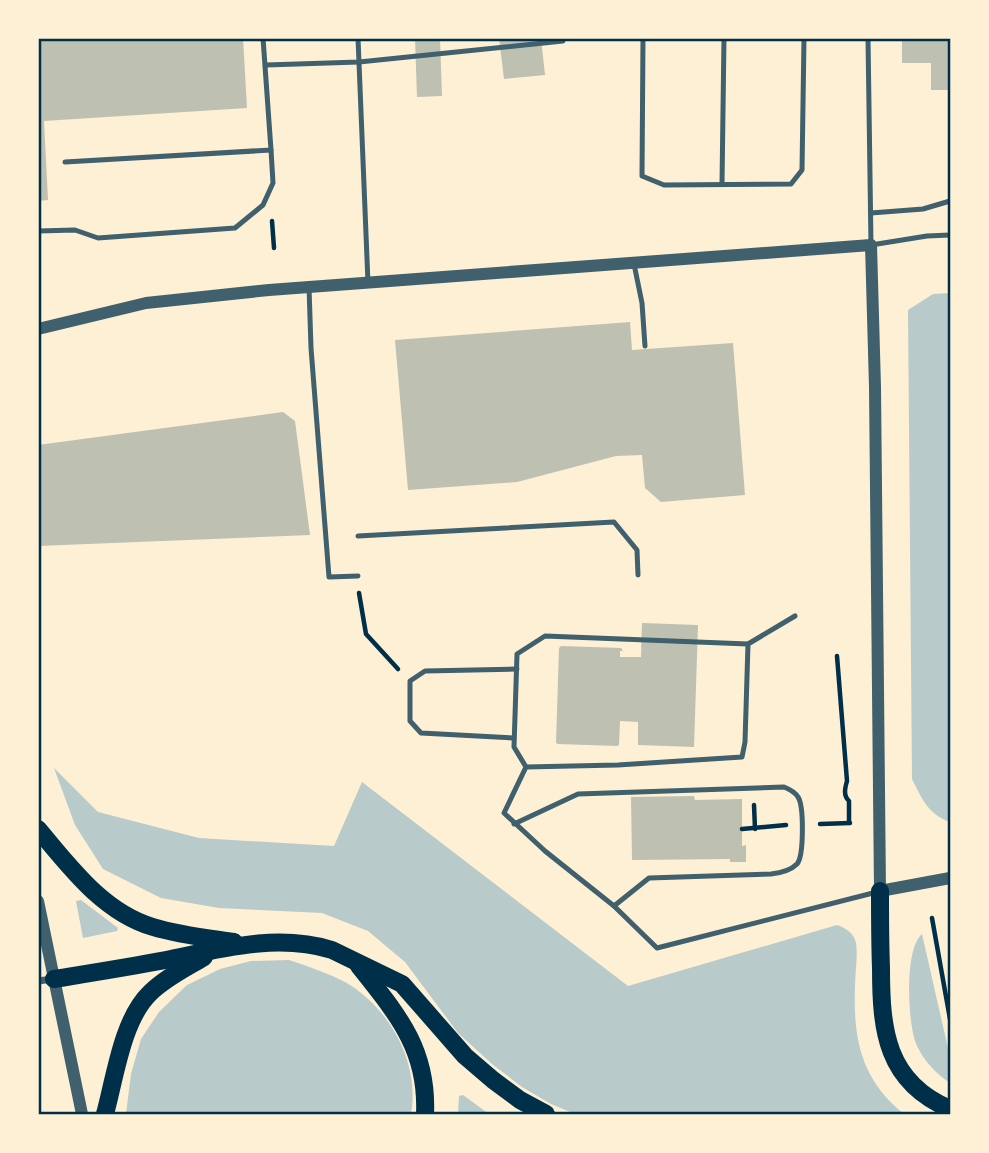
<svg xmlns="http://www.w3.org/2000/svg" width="989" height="1153" viewBox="0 0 989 1153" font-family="Overpass,sans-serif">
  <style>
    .green { fill: #b9caca }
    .building { fill: #bec0b2 }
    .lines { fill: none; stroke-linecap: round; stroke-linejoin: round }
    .path { stroke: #003049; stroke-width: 4.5 }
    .service { stroke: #3f606c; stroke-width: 5 }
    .minor { stroke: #3f606c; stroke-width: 7 }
    .tertiary { stroke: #3f606c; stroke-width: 12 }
    .primary { stroke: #003049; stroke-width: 18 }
    .neatline { fill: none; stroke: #003049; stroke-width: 2.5 }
  </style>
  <rect width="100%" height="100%" fill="#fdf0d5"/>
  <g class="green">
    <path d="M950 293V822C928 814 922 799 912 779L908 310 933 294Z"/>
    <path d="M54 768 98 812 199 838 334 846 362 782 628 986 837 925C846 928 854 933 856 943 858 957 855 973 855 987 853 1038 861 1080 904 1114H575L551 1104 522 1087 492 1064 458 1033 405 962 368 931 322 913 219 908 161 898 103 869 75 825Z"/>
    <polygon points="81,900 118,928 117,931 83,938 76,901"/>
    <path d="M922 934 950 1057V1083C936 1074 921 1058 915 1041 908 1019 904 949 922 934Z"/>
    <path d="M289 960C308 966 327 973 345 982 390 1008 420 1063 411 1114H126L131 1074 141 1039 159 1012 187 985 220 969 251 961Z"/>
    <polygon points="463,1095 489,1114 458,1114 459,1096"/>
  </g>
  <g class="building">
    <polygon points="38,38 243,38 247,108 44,121 48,200 38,201"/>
    <polygon points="415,38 440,38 442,96 417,97"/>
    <polygon points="499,38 541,38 545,75 504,79"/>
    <polygon points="902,38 950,38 950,90 931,90 931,63 902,63"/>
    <polygon points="630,322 632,350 733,343 745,495 661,502 645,488 642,455 616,456 517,482 408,490 395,340"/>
    <polygon points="283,412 295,421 310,535 38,546 38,445"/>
    <polygon points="642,623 698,625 694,747 638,745 638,722 620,721 619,745 617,746 558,744 556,743 559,648 561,646 621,648 623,651 620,651 620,657 641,657"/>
    <polygon points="694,796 695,800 742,799 742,846 746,845 746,862 730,862 730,859 632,860 631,797"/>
  </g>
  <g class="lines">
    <g class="path">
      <polyline points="272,221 274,248"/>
      <polyline points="359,593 366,634 398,669"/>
      <path d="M837 656 847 781C845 788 843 795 849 801V823"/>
      <polyline points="754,805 755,829"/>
      <polyline points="820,824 850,823"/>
      <polyline points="742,829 786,825"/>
      <polyline points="932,918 950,1019"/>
    </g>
    <g class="service">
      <polyline points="358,38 368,283"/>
      <polyline points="643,38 642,176 664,185 791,184 802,170 804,38"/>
      <polyline points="868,38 871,245 927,236 950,235"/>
      <polyline points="266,65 359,62 563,41 563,38"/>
      <polyline points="65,162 271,150 263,38"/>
      <polyline points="722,184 724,38"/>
      <polyline points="871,213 923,209 950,201"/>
      <polyline points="38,231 75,230 98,238 235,228 263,205 273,183 271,150"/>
      <polyline points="634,264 642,303 645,346"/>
      <polyline points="309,287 311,348 329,577 358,576"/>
      <polyline points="358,536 614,522 637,550 638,575"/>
      <polyline points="795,616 748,644 745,742 742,757 618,765 526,767 504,813 545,851 614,906 657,948 877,892"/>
      <polyline points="514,738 421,733 410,721 410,681 425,671 517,669"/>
      <polyline points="526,767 514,747 517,654 545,636 748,644"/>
      <path d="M514 824 578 794 784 787C789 789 795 792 798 797 804 806 804 856 797 864 790 871 780 873 771 874L649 878 614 906"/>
    </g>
    <polyline class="minor" points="38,981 53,979"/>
    <g class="tertiary">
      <polyline points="38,329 146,303 269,290 871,245 875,387 880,891 950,878"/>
      <polyline points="38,901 82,1114"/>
    </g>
    <g class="primary">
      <path d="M38 829C70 867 103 912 153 927 179 935 207 938 234 942"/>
      <path d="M880 891C880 917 880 942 881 968 881 1030 886 1082 950 1109"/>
      <path d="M359 966C397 1014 428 1049 425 1114"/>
      <path d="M54 979C91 973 129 967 166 960 220 949 277 933 332 950L402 984 465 1056 493 1080 520 1100 546 1114"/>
      <path d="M105 1114C115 1078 122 1020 150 993 165 978 186 968 204 957"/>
    </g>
  </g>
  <rect width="989" height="1153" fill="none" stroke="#fdf0d5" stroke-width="80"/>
  <rect x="40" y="40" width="909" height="1073" class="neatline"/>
</svg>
